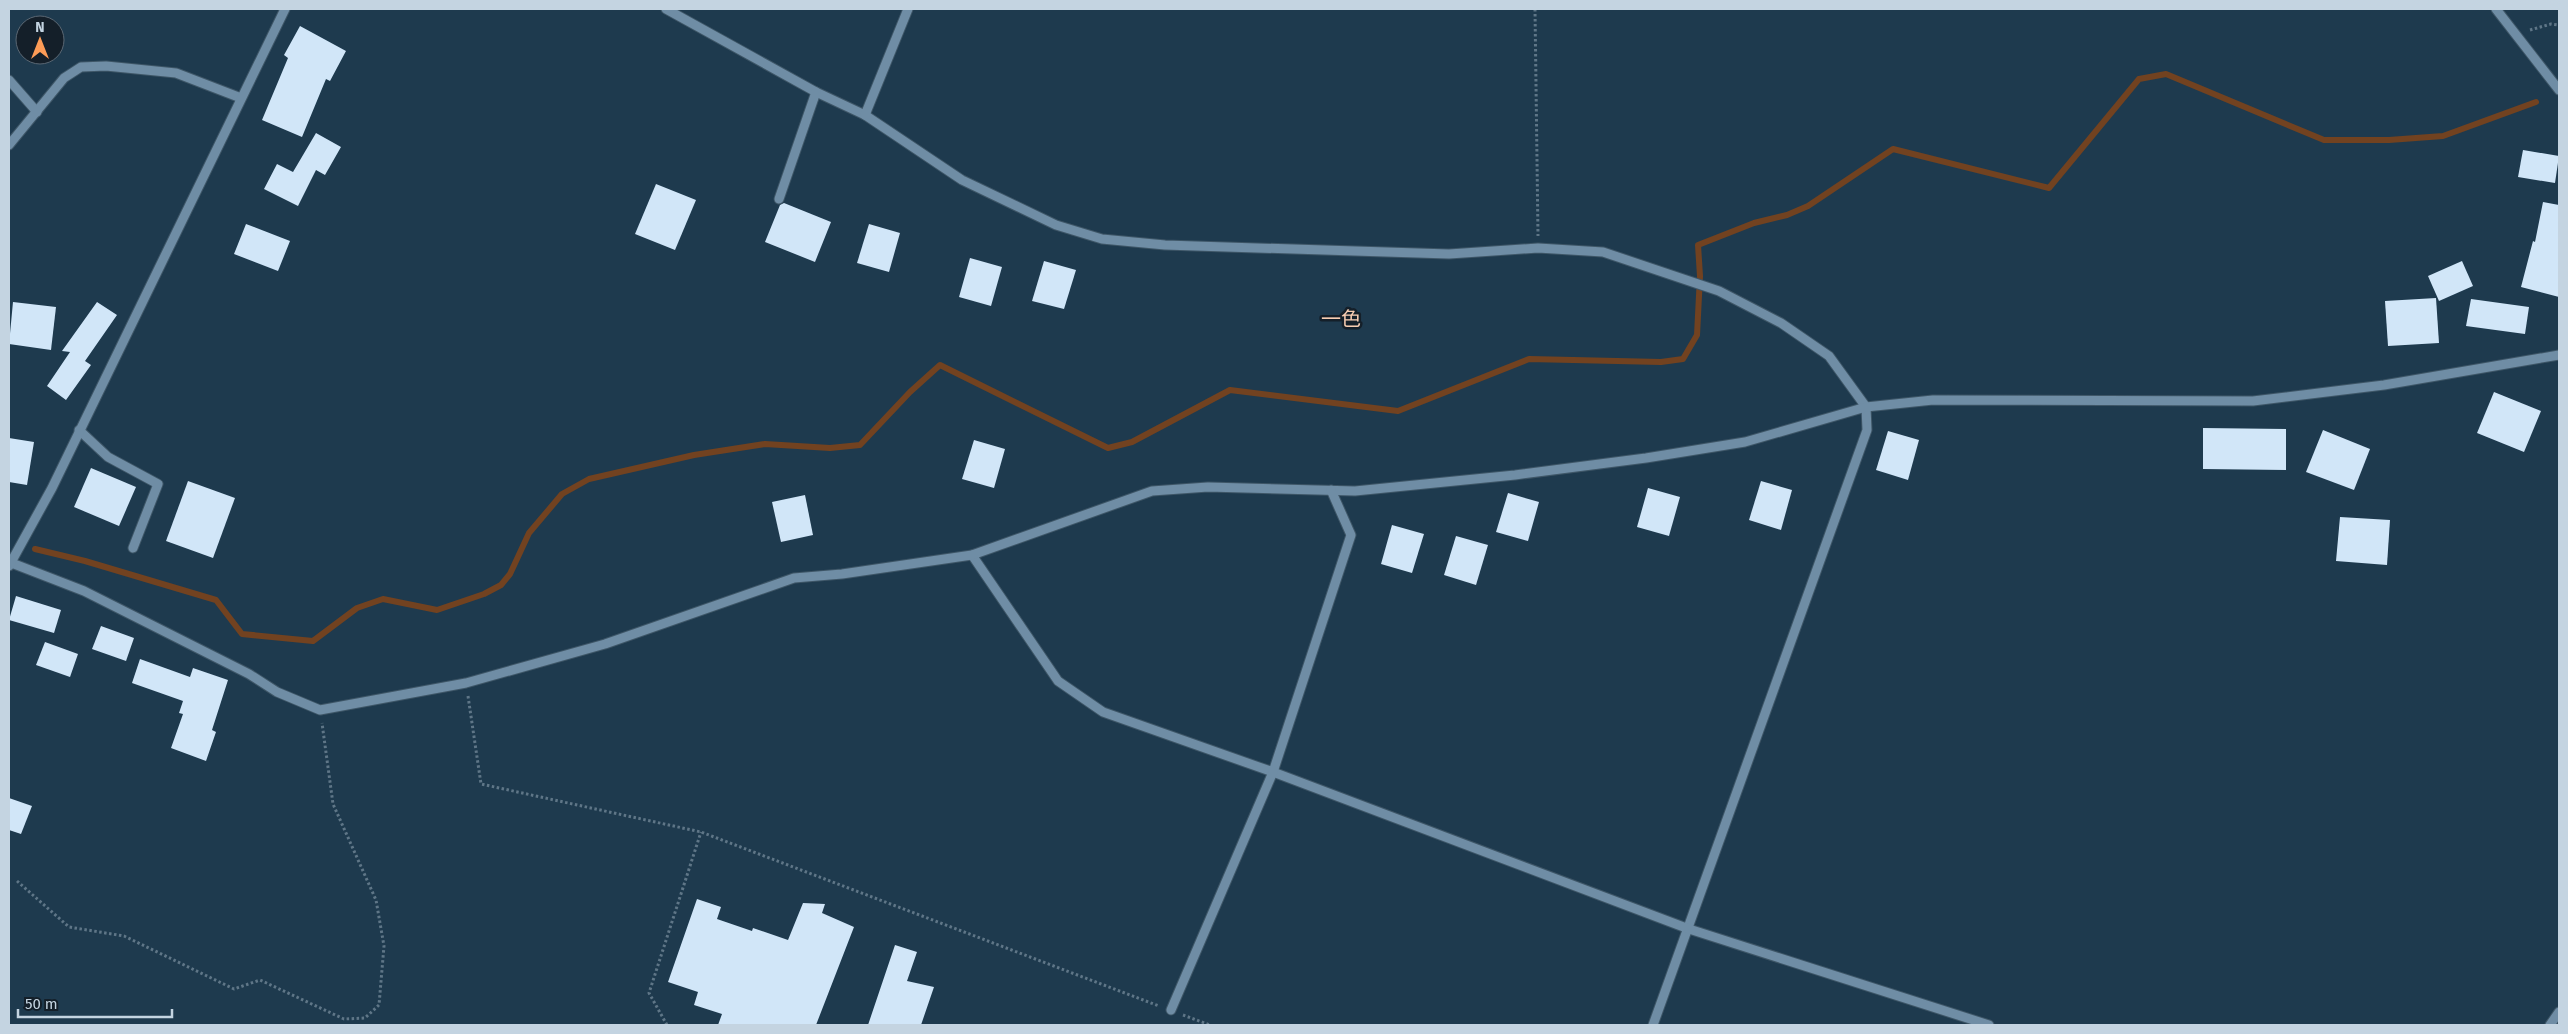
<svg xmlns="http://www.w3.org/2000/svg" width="2568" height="1034" viewBox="0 0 2568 1034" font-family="'Fira Sans','Noto Sans JP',sans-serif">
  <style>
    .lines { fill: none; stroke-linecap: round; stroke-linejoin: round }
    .stream { stroke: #724220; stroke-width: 6 }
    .building { fill: #d1e6f8 }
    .minor-casing { stroke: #3e5667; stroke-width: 11 }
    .path { stroke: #5f7687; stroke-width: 3; stroke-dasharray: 2.5 2.5; stroke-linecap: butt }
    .minor { stroke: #6f8da5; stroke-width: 9 }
    .labels { text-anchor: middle; stroke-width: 5; stroke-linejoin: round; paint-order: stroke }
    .quarter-label { font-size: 20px; fill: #f7cdb2; stroke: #141f29 }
  </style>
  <rect width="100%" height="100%" fill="#1e3a4e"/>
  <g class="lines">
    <polyline class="stream" points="35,549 85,561 216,600 242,634 313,641 357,608 383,599 437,610 484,594 501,585 510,574 529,533 562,494 589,479 694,455 765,444 830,448 860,445 910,392 940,365 1108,448 1132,442 1230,390 1398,411 1529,359 1661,362 1683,359 1697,335 1700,276 1698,245 1754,223 1787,215 1808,206 1893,149 2049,188 2139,79 2166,74 2324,140 2389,140 2443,136 2536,102"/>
  </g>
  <g class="building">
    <polygon points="300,26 346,51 330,81 326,79 302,137 262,120 288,58 284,55"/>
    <polygon points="316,133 341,147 325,175 316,170 298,206 264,189 277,164 293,172"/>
    <polygon points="2523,150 2559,156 2555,183 2518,177"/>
    <polygon points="656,184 696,200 675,250 635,234"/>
    <polygon points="2543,202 2559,205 2559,297 2521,287 2533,241 2535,242"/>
    <polygon points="784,203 831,222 815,262 765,242 780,205"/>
    <polygon points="246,224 290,241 278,271 234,254"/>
    <polygon points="869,224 900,233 889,272 857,263"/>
    <polygon points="970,258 1002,267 991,306 959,297"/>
    <polygon points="1044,261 1076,270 1064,309 1032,301"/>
    <polygon points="2462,261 2473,286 2439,301 2428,276"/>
    <polygon points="2436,298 2439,343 2388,346 2385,301"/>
    <polygon points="2471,299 2529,307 2525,334 2466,326"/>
    <polygon points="13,302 56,307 51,350 9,344"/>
    <polygon points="97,302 117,315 85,361 91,365 66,400 47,386 70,352 62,351"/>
    <polygon points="2494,392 2541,411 2524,452 2477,433"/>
    <polygon points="2203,428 2286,429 2286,470 2203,469"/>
    <polygon points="2323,430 2370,449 2354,490 2306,472"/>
    <polygon points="1888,431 1919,440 1908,480 1876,470"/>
    <polygon points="9,438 34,442 27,485 9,482"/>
    <polygon points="974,440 1005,449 994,488 962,479"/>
    <polygon points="91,468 136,487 119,526 74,507"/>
    <polygon points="188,481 235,498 213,558 166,541"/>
    <polygon points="1761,481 1792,490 1781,530 1749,520"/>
    <polygon points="1648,488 1680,497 1669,536 1637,527"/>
    <polygon points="1508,493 1539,502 1528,541 1496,532"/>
    <polygon points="805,495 813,535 781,542 772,502"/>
    <polygon points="2340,517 2390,520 2387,565 2336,561"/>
    <polygon points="1392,525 1424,534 1412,573 1381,564"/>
    <polygon points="1456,536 1488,545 1476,585 1444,575"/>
    <polygon points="16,596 61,610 54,633 9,620"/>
    <polygon points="101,626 134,638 126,661 92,649"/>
    <polygon points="45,642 78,654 70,677 36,665"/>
    <polygon points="140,659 190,677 193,668 228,680 212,730 216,732 206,761 171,748 183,714 179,713 183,701 132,683"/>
    <polygon points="9,798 32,806 21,834 9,830"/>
    <polygon points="697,899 721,907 717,919 752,931 753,928 788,940 803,903 825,904 822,913 854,927 816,1025 718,1025 722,1014 694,1005 698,992 668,982"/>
    <polygon points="895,945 917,952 907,981 934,987 921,1025 868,1025"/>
  </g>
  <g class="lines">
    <g class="minor-casing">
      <g id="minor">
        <polyline points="666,9 816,92 865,115 962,180 1056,225 1102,239 1165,245 1449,254 1538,248 1603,252 1719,291 1781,323 1829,356 1866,407 1867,430 1653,1025"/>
        <polyline points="2496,9 2559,90"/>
        <polyline points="9,80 37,112"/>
        <polyline points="865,115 908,9"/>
        <polyline points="9,145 64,78 81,67 106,66 176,73 241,98"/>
        <polyline points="779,199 816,92"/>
        <polyline points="79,430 108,457 158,484 133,548"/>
        <polyline points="972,555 1058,681 1103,712 1273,772 1689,929 1989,1025"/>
        <polyline points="9,562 84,591 249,674 277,692 320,710 466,683 605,644 794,578 842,574 972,555 1152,491 1208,487 1355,491 1515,475 1646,458 1745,442 1866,407 1933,400 2253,401 2384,385 2559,355"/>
        <polyline points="9,566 52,488 285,9"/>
        <polyline points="1171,1010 1273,772 1351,535 1331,490"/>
        <polyline points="2550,1025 2559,1012"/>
      </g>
    </g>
    <g class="path">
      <polyline points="1535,9 1538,236"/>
      <polyline points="2530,30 2551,24 2559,25"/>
      <polyline points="468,696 481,784 701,832 1159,1006"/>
      <polyline points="17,881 69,927 124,936 234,989 260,980 344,1019 365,1018 379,1005 384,946 376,900 333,804 322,723"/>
      <polyline points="1183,1015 1210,1025"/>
      <polyline points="667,1025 649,993 701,832"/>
    </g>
    <use href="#minor" class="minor"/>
  </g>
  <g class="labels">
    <g class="quarter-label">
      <text x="1341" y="326">一色</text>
    </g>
  </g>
  <rect width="2568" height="1034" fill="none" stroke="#c4d4e1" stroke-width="20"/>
  <g transform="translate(40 40)"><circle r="24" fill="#141f29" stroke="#5a6773"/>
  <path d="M0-4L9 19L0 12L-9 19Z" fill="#fd9c57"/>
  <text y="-8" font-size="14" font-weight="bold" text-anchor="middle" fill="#c4d4e1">N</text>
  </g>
  <path d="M18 1009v8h154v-8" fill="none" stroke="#c4d4e1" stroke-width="2.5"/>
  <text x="25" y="1009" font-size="15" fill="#c4d4e1" stroke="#141f29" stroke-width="4" paint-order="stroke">50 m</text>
</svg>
